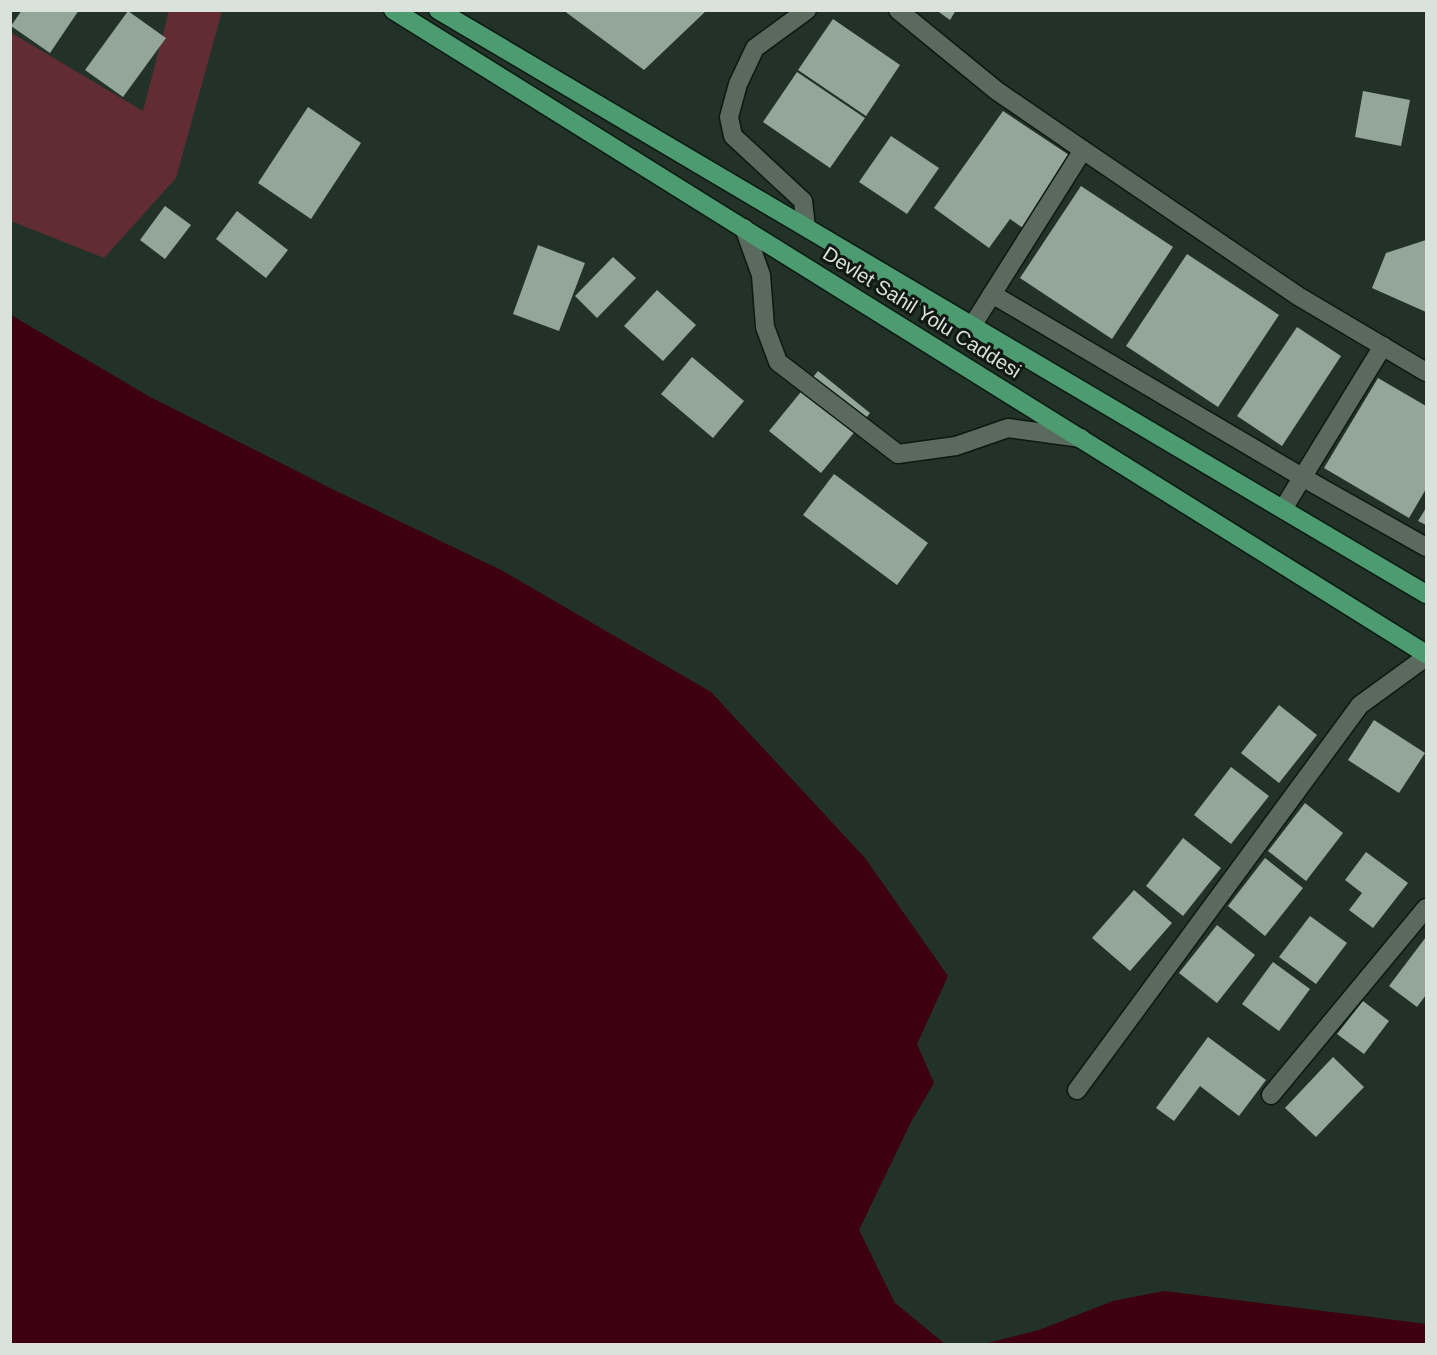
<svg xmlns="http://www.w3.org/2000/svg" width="1437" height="1355" viewBox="0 0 1437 1355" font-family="Helvetica,sans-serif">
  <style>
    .green { fill: #612c34 }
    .water { fill: #3e0010 }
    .building { fill: #94a599 }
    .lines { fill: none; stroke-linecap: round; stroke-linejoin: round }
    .minor-casing { stroke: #0b1911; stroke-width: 21 }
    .major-casing { stroke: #0b1911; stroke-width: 21 }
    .minor { stroke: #5a6a5f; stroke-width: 18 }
    .major { stroke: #4d9b70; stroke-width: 18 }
    .labels { text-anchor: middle; stroke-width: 6; stroke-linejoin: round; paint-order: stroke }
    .street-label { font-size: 20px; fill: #d9e2db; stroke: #111813 }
  </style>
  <rect width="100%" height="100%" fill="#233228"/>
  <polygon class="green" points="169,11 222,11 176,178 104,258 11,221 10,32 143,111"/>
  <g class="water">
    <polygon points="11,315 150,397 332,489 501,570 711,692 865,858 948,976 917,1044 934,1083 911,1122 859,1230 895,1303 945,1344 11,1344"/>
    <polygon points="1164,1291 1426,1324 1426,1344 984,1344 1039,1330 1113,1301"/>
  </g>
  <g class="building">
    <polygon points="22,10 79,10 50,53 11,26"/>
    <polygon points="563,10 707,10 644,70"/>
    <polygon points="936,10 956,10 950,20"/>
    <polygon points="128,11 166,38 123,97 85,70"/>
    <polygon points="833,19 900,65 866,116 798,70"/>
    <polygon points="797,72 865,118 830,168 763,122"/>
    <polygon points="1363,91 1410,100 1401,146 1355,137"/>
    <polygon points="308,107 361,143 311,219 258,183"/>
    <polygon points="1003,111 1072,157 1023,228 1010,219 989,248 934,208"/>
    <polygon points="891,136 939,168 907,214 859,182"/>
    <polygon points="1081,186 1173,247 1112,339 1020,278"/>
    <polygon points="165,206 191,225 165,259 140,240"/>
    <polygon points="237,211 288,250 266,278 216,239"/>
    <polygon points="1426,240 1426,312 1372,288 1386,253"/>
    <polygon points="538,245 585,263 559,331 513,314"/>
    <polygon points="1187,254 1279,315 1218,407 1126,346"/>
    <polygon points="613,257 636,278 597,318 575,296"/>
    <polygon points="657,290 696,325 663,361 624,326"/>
    <polygon points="1297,327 1341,356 1282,446 1237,416"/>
    <polygon points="692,357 744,401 713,438 661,394"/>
    <polygon points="818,371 870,413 821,473 769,431"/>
    <polygon points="1378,378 1426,406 1426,489 1409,518 1324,468"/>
    <polygon points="834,474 928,543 897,585 803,515"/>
    <polygon points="1426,508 1426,525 1418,521"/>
    <polygon points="1279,705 1317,735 1279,783 1241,753"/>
    <polygon points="1374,720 1425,753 1399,793 1348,760"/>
    <polygon points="1231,767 1269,796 1231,844 1194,815"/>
    <polygon points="1305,803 1343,833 1306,881 1268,851"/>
    <polygon points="1183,838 1221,868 1183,916 1146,886"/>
    <polygon points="1366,852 1408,883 1373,928 1349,910 1362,893 1345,880"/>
    <polygon points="1265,858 1303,888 1265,936 1228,906"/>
    <polygon points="1134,890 1172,923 1130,971 1092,938"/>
    <polygon points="1310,916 1347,943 1316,984 1279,957"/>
    <polygon points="1217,925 1255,955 1217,1003 1179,973"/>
    <polygon points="1426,937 1426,995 1417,1007 1389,986"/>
    <polygon points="1273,962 1310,989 1279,1031 1242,1004"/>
    <polygon points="1363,1001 1389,1021 1364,1054 1337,1034"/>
    <polygon points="1208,1037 1266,1080 1239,1116 1200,1086 1174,1121 1156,1108"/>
    <polygon points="1333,1057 1364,1087 1316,1137 1285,1108"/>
  </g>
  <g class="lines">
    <g class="minor-casing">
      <g id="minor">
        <polyline points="898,10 997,91 1083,150 1298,296 1426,372"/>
        <polyline points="806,227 803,201 733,136 729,117 738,84 755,48 807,10"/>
        <polyline points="744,228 761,275 765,327 778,362 898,454 956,446 1008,428 1081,438"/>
        <polyline points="992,294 1302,477 1426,547"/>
        <polyline points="972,326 1083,150"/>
        <polyline points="1283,509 1383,346"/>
        <polyline points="1077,1090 1360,705 1426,657"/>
        <polyline points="1271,1095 1426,908"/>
      </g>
    </g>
    <g class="major-casing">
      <g id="major">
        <polyline points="393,10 1426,654"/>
        <polyline points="438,10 1426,594"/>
      </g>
    </g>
    <use href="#minor" class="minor"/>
    <use href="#major" class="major"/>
  </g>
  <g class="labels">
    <g class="street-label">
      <text transform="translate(922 312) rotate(32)" y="7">Devlet Sahil Yolu Caddesi</text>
    </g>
  </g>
  <rect width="1437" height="1355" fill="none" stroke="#d9e2db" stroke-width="24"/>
</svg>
